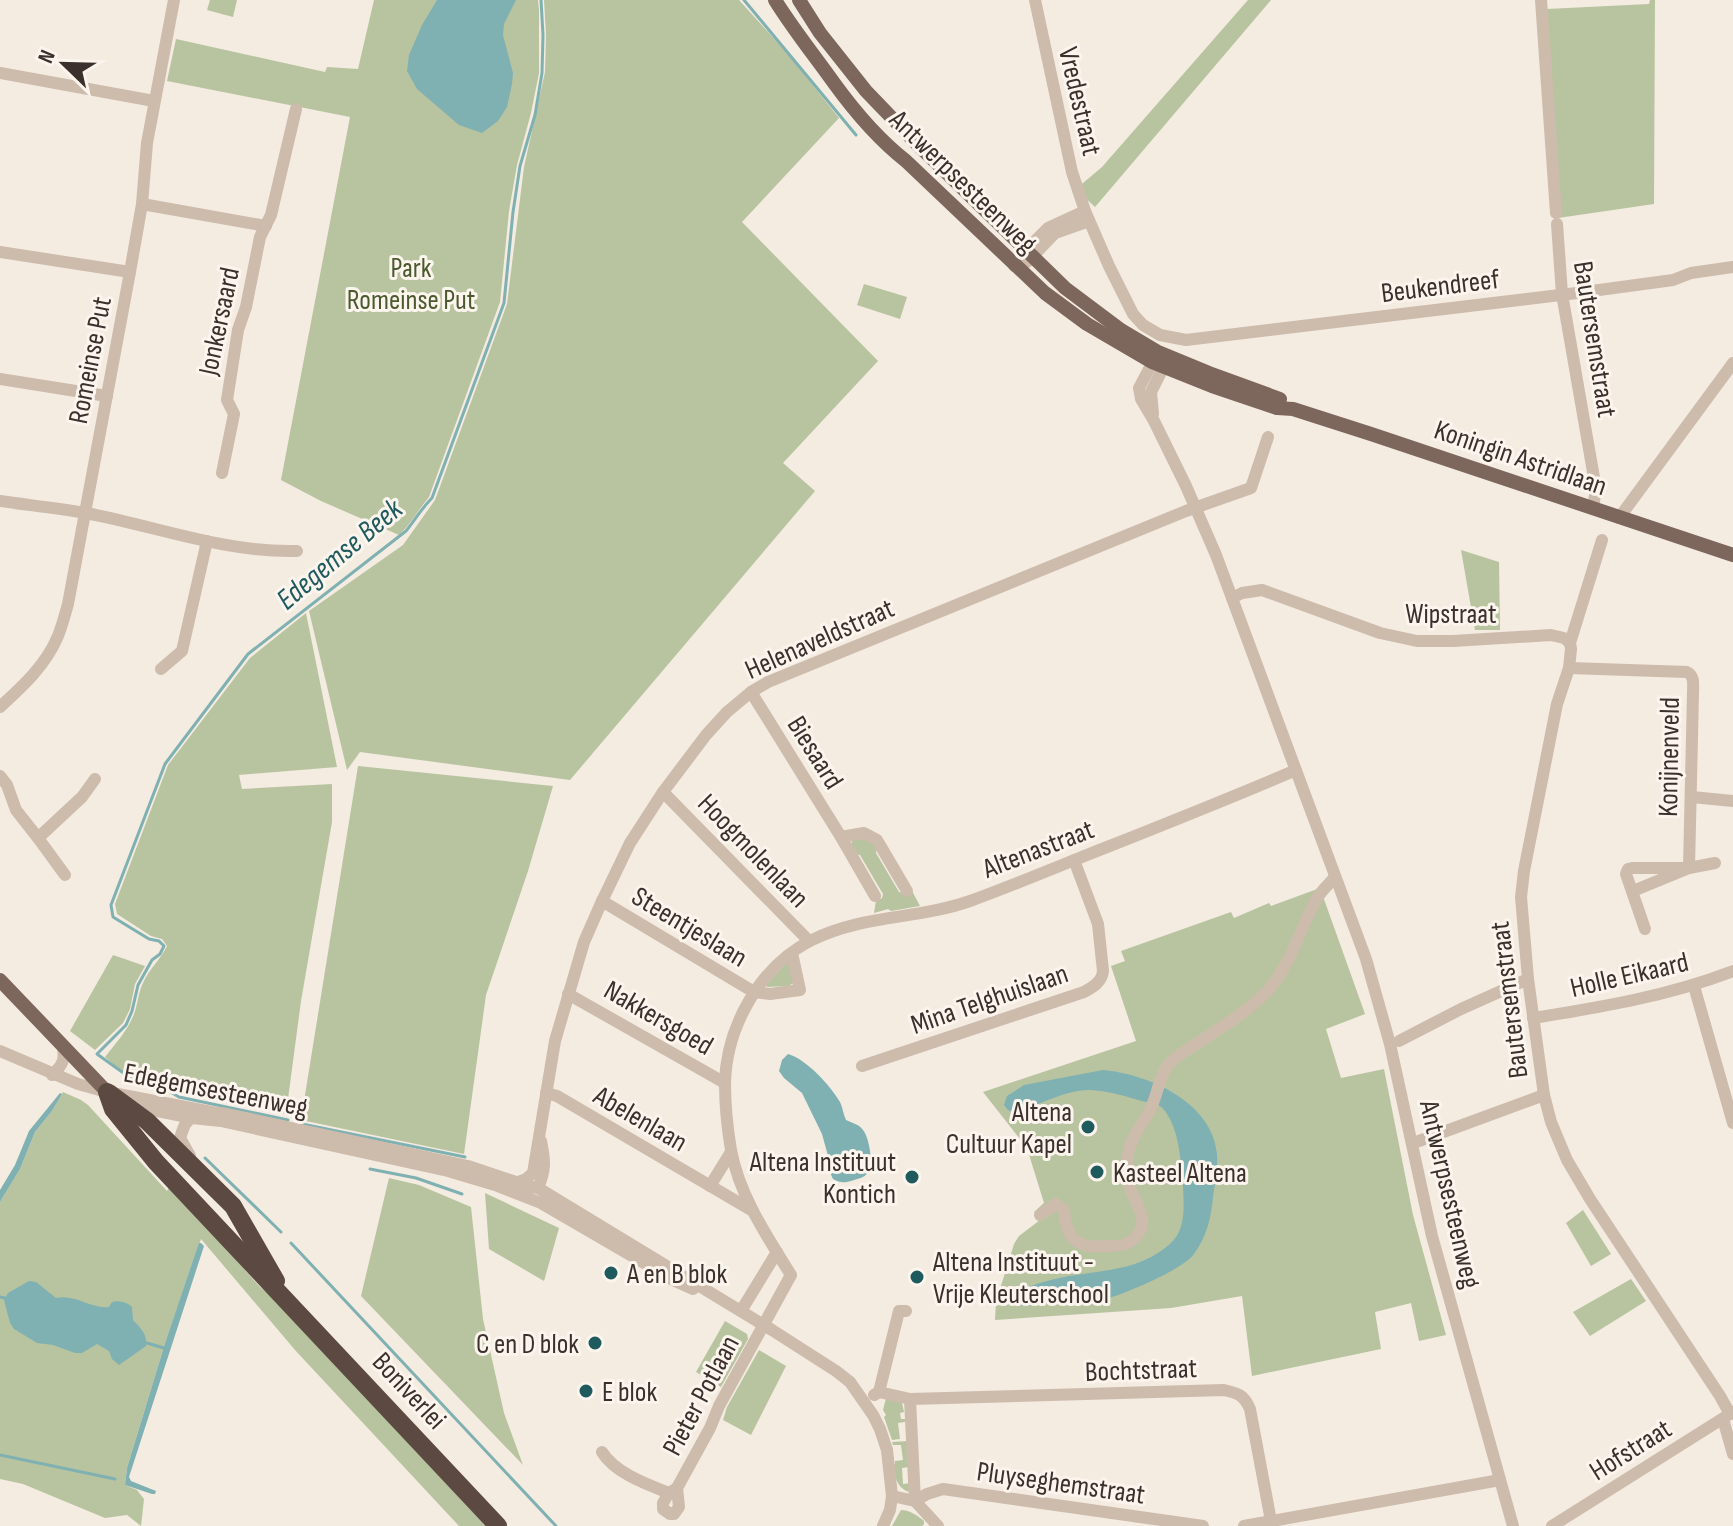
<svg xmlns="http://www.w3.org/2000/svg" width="1733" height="1526" viewBox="0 0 1733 1526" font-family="'Sofia Sans Condensed',sans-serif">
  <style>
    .green { fill: #b8c4a0 }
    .water { fill: #7fb0b2 }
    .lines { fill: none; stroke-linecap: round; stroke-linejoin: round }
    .stream { stroke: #7fb0b2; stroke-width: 3 }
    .minor { stroke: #cdbbac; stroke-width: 12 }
    .major { stroke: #7d675c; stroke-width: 14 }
    .highway { stroke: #5c4a42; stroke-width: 18 }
    .poi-dot { fill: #1f5a5e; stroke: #fbf5ee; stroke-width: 3 }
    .labels { text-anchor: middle; stroke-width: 6; stroke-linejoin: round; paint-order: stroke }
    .street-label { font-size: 28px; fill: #3b302b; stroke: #fbf5ee }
    .park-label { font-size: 28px; fill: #4a5a2e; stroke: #fbf5ee }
    .poi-label { font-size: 28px; fill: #3b302b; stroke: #fbf5ee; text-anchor: start }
    .water-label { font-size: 30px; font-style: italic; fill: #1f5a5e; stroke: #fbf5ee }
  </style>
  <rect width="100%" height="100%" fill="#f4ebe1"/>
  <g class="green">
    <polygon points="210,0 237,0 233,17 207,10"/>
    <path d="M374 0H538L539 10V73L531 113 517 165 509 211 500 302 429 497C418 510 411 524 399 535L321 501 281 480 350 117 167 81 176 39 325 72 327 67 358 69Z"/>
    <polygon points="544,0 739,0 788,54 839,118 742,222 878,361 783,463 815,491 570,780 360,752 347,770 309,611 403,545 435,500 507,304 524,167 545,72 546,35"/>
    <polygon points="1248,0 1271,0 1095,207 1076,189 1102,167"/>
    <polygon points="1650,0 1655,0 1654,204 1558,218 1547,9 1649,4"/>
    <polygon points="864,284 907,297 900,319 857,305"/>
    <polygon points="1461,550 1499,562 1500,630 1475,630"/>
    <path d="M306 613 337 767 239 775 242 789 332 784V822L301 1001 286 1114 137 1081 122 1072 105 1057C116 1043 128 1030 134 1014 138 1004 138 993 143 983 149 969 161 959 167 946L162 939 151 936 117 914 115 904 168 765 250 658Z"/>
    <polygon points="358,766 553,786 528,871 486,995 464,1154 301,1120"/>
    <polygon points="857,839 869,839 877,847 876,853 899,892 904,893 911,889 920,906 891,911 888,909 874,913 876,901 882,898 883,894 860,855 855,854 851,845 852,841"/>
    <polygon points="1320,888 1365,1014 1326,1029 1341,1078 1384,1069 1413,1215 1446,1335 1419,1341 1411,1303 1375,1312 1381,1349 1252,1376 1242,1296 1171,1308 995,1320 996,1302 1014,1244 1019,1236 1040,1220 1034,1212 1044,1203 1027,1148 983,1092 1136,1041 1111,966 1125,961 1121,951 1231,912 1234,918 1269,903 1271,906"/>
    <polygon points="113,955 145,966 135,984 130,1009 123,1023 95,1050 70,1031"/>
    <polygon points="787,962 790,963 793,983 789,986 767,987 766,985"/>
    <polygon points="63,1092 81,1100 88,1105 167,1191 170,1186 261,1288 275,1299 486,1526 459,1526 295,1350 201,1239 166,1340 127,1468 125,1485 137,1490 144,1499 141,1526 127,1515 105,1518 23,1484 0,1479 0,1202 20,1169 35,1132 52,1111"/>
    <polygon points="389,1178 419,1185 471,1207 483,1319 504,1413 523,1465 361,1296"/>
    <polygon points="485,1193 559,1228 544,1281 489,1249"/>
    <polygon points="1583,1210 1611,1254 1591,1266 1566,1223"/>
    <polygon points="1631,1279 1646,1301 1590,1336 1573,1312"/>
    <polygon points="725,1321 747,1334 748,1339 721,1387 696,1372"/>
    <polygon points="759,1350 786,1366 751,1435 723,1420 727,1407"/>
    <polygon points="886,1398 902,1403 904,1412 900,1413 901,1419 905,1419 905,1422 898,1423 900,1439 892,1440 884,1417 886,1415 883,1410"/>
    <path d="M909 1441V1467L902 1468 903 1484 912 1483 908 1492C896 1486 895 1477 893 1464H895V1461L903 1460 901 1445H893L892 1442Z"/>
    <path d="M901 1510C910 1510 918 1516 924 1521V1524L922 1526H892Z"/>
  </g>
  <g class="water">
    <polygon points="437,0 516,0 504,24 503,35 513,73 512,84 507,107 498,121 482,133 459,125 417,89 407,71 409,55 422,25"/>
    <path d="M788 1054C806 1059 830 1085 840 1102 843 1108 843 1114 846 1120 852 1123 859 1124 863 1130 869 1137 874 1164 868 1172 865 1178 857 1179 851 1181 844 1183 840 1183 833 1179L829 1170 830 1163 822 1134 802 1093 784 1078 779 1071 782 1060Z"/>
    <path d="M1103 1070C1149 1074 1213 1103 1217 1154 1218 1168 1215 1183 1213 1197 1211 1218 1207 1236 1194 1254 1182 1270 1123 1295 1102 1300 1090 1303 1078 1301 1066 1301 1060 1301 1053 1300 1048 1301 1034 1304 1026 1310 1013 1302L1012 1297 1014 1292C1027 1287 1041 1282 1055 1279 1097 1269 1135 1274 1170 1244 1186 1230 1184 1207 1183 1187 1181 1164 1180 1131 1165 1111 1159 1102 1148 1103 1138 1100 1123 1095 1106 1091 1090 1090 1068 1089 1036 1106 1015 1113L1008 1110 1004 1105 1007 1096 1024 1085Z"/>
    <polygon points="60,1093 62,1094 52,1111 35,1132 20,1169 0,1202 0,1190 15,1165 29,1131"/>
    <polygon points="199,1243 201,1243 204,1246 129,1477 131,1481 156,1491 155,1494 152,1494 125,1485 127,1468 166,1340"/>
    <path d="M29 1281 36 1282 56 1298C76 1294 90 1309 109 1307L112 1302C119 1300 127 1302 132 1307L133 1320C140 1327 148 1335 146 1346L119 1365 112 1359 109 1351 97 1344 82 1353H75L53 1345 37 1343 14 1329 10 1323 4 1300 8 1293Z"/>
  </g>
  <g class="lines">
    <g class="stream">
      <polyline points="744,0 856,135"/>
      <path d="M288 1120 179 1097 167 1090 136 1082 97 1054 126 1025 132 1011 138 985 152 960 160 954 164 946 159 941 149 939 113 917 111 905 165 764 248 654 406 531C415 520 421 509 432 498L504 303 513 212 520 166 535 115 542 73 543 35 541 0"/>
      <polyline points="302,1124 465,1157"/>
      <polyline points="205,1158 281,1232"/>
      <polyline points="370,1169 416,1178 462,1194"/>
      <polyline points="291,1243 556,1526"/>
      <polyline points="0,1297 5,1298"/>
      <polyline points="147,1343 167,1349"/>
      <polyline points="0,1455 115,1479"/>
    </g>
    <g class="minor">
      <polyline points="1035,0 1072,172 1085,211 1109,266 1133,314 1143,325 1160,335 1186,340 1577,293 1673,280 1691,273 1733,267"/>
      <polyline points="1541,0 1556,213"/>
      <polyline points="0,73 154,101"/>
      <polyline points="142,204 266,226"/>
      <polyline points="1557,224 1562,294 1596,489 1593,508"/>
      <polyline points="0,252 130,272"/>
      <polyline points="1027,262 1055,233 1089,221"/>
      <polyline points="1014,266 1026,250 1048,228 1085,211"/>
      <polyline points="1157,354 1139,388 1141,399 1154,421 1186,486 1216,555 1366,959 1390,1044 1432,1236 1513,1526"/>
      <polyline points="0,379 107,396"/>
      <polyline points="1153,414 1151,392 1167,360"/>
      <polyline points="222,473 234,414 227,400 238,330 246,307 260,237 271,215 296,109"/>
      <path d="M0 501C28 505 57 508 86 513 155 526 226 553 297 551"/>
      <polyline points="1619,518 1733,363"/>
      <polyline points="1602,540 1570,643 1571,649 1569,668 1557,704 1524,871 1521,897 1528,979 1544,1095 1551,1122 1567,1160 1590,1199 1720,1396 1730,1414"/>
      <polyline points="1232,598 1242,593 1262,590 1380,633 1417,641 1453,641 1551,635 1564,638 1570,643"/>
      <path d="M1569 668 1687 672C1695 676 1693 685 1693 693L1689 868"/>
      <polyline points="161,669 182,651 207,541"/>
      <polyline points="751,692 841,837 875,896"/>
      <path d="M0 707C23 686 46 665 58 636 62 626 65 615 68 604L130 272 142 204 147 143 174 0"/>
      <polyline points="0,776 7,785 16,810 38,838 82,797 95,779"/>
      <polyline points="663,792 809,941"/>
      <polyline points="1692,797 1733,801"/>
      <polyline points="841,837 864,833 877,840 907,891"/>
      <polyline points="38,838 65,875"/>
      <polyline points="1633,891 1689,868 1715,863"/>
      <polyline points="602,901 754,992 770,994 800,990 792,953"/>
      <polyline points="1645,929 1626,874 1628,869 1632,868 1689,868"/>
      <polyline points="1694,986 1733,1123"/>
      <polyline points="568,994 725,1083"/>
      <path d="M1533 1018C1602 1007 1668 996 1733 971"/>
      <polyline points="1399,1041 1461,1009 1528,979"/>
      <polyline points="0,1051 78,1084 107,1092 212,1112 227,1114 468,1166 531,1187 538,1188 772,1330 836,1371 850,1382 873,1415 880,1429 887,1450 892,1496 890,1510 883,1526"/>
      <path d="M862 1066 1084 992C1093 987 1102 982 1103 971L1098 924 1074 860"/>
      <path d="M52 1075C63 1065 66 1059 62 1044"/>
      <polyline points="546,1093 557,1096 753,1211"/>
      <polyline points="131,1103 138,1107 192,1118 221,1121 448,1171 495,1185 541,1203 675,1281 693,1289"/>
      <polyline points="1419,1141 1544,1095"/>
      <path d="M190 1156 180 1138C183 1130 184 1122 192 1118"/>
      <polyline points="518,1182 526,1179 533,1173 555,1041 584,942 602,901 630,843 663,792 706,735 727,712 751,692 768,682 1186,511 1251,488 1268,437"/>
      <polyline points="710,1186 731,1152"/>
      <path d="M538 1188C546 1169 545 1160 541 1141"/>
      <path d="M1040 1215 1056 1204 1064 1210C1066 1240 1078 1249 1107 1246 1117 1246 1127 1246 1135 1238 1153 1219 1133 1202 1128 1182 1125 1167 1127 1149 1135 1135 1141 1124 1149 1115 1153 1103 1158 1091 1160 1074 1169 1064 1175 1057 1186 1051 1193 1046 1220 1028 1250 1011 1271 987 1292 961 1300 929 1316 900 1320 892 1329 884 1335 877"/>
      <polyline points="741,1311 777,1252"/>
      <polyline points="879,1392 910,1399 915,1501"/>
      <polyline points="874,1395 879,1392 899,1311 906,1311"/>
      <path d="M910 1399 1224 1390C1238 1393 1244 1395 1250 1409L1271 1521"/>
      <polyline points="1723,1419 1733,1454"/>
      <path d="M602 1452C615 1473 646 1484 669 1493L677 1488 710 1428 719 1406 791 1275C768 1238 739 1195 731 1150 728 1132 725 1103 725 1084 726 1027 760 966 812 940 861 915 919 919 970 901 1006 888 1042 873 1077 859 1150 830 1224 801 1296 770"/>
      <polyline points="669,1493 663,1503 663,1509 670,1514 674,1514 679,1507 677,1488"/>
      <polyline points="892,1496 915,1501 938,1526"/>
      <polyline points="915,1501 927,1494 943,1489 1203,1526"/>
      <polyline points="1244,1526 1500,1480"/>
      <polyline points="1552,1526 1733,1412"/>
    </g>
    <g class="major">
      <path d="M775 0C793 29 814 55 834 83 855 112 878 139 906 161L1045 293 1087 324 1152 362 1212 386 1277 408 1293 409 1371 434 1733 555"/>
      <polyline points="799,0 820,33 866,91 916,143 1065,288 1121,330 1158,352 1209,373 1280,399"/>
      <polyline points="0,980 107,1092"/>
    </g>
    <g class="highway">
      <polyline points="107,1092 113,1109 156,1162 498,1526"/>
      <polyline points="109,1093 147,1121 233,1206 276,1281"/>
    </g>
  </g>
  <g class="poi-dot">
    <circle cx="1088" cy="1127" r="8"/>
    <circle cx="1097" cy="1172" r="8"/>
    <circle cx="912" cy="1177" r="8"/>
    <circle cx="611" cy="1273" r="8"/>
    <circle cx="917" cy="1277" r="8"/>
    <circle cx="595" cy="1343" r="8"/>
    <circle cx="586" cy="1391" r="8"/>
  </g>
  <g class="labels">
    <g class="street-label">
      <text transform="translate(1081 101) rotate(77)" y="10">Vredestraat</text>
      <text transform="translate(964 181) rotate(44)" y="10">Antwerpsesteenweg</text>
      <text transform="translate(1440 285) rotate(-7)" y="10">Beukendreef</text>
      <text transform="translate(218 321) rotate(-78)" y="10">Jonkersaard</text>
      <text transform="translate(1596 339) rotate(81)" y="10">Bautersemstraat</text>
      <text transform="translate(89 360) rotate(-79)" y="10">Romeinse Put</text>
      <text transform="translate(1521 457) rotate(19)" y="10">Koningin Astridlaan</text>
      <text x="1451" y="623">Wipstraat</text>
      <text transform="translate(819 638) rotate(-24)" y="10">Helenaveldstraat</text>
      <text transform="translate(816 752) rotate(58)" y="10">Biesaard</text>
      <text transform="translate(1668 757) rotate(-89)" y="10">Konijnenveld</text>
      <text transform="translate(1038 848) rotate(-21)" y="10">Altenastraat</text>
      <text transform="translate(754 850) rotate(46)" y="10">Hoogmolenlaan</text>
      <text transform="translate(690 926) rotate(31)" y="10">Steentjeslaan</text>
      <text transform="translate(1629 974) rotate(-13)" y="10">Holle Eikaard</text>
      <text transform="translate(989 998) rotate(-19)" y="10">Mina Telghuislaan</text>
      <text transform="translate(1508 1000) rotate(-97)" y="10">Bautersemstraat</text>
      <text transform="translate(659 1017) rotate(30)" y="10">Nakkersgoed</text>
      <text transform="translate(216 1089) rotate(11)" y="10">Edegemsesteenweg</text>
      <text transform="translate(641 1118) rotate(30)" y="10">Abelenlaan</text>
      <text transform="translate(1451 1194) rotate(77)" y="10">Antwerpsesteenweg</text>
      <text transform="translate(1141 1369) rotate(-2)" y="10">Bochtstraat</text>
      <text transform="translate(410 1390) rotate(47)" y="10">Boniverlei</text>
      <text transform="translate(700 1395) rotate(-62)" y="10">Pieter Potlaan</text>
      <text transform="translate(1630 1449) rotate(-32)" y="10">Hofstraat</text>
      <text transform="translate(1061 1482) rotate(8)" y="10">Pluyseghemstraat</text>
    </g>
    <g class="park-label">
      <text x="411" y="277">Park<tspan x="411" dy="32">Romeinse Put</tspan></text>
    </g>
    <g class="poi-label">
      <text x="1072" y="1121" text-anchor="end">Altena<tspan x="1072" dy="32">Cultuur Kapel</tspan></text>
      <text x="896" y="1171" text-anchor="end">Altena Instituut<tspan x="896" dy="32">Kontich</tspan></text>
      <text x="1113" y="1182">Kasteel Altena</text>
      <text x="933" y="1271">Altena Instituut -<tspan x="933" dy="32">Vrije Kleuterschool</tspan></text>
      <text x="627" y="1283">A en B blok</text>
      <text x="579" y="1353" text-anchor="end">C en D blok</text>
      <text x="602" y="1401">E blok</text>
    </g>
    <g class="water-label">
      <text transform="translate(339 554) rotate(-40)" y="10">Edegemse Beek</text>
    </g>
  </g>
  <g transform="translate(64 64) rotate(293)" stroke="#fbf5ee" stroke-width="6" paint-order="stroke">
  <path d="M0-6L14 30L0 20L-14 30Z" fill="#3b302b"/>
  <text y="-12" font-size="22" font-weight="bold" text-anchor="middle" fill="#3b302b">N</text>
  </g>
</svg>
